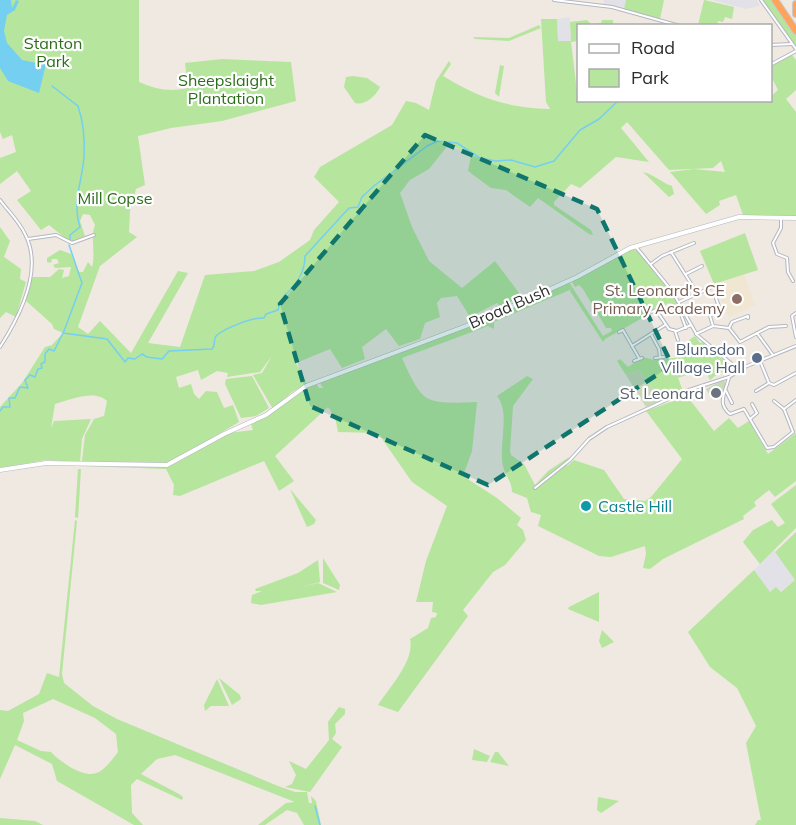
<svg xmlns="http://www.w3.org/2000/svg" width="796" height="825" viewBox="0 0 796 825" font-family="Mulish,sans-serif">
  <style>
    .industrial { fill: #e3e1e8 }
    .education { fill: #f0e6d1 }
    .green { fill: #b6e59e; fill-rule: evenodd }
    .cemetery { fill: #c8d9b8 }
    .water { fill: #75cff0 }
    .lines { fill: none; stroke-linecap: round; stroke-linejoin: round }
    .stream { stroke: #75cff0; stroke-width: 1.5 }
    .street-casing { stroke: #b4b7c1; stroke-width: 4 }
    .secondary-casing { stroke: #b4b7c1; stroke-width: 5 }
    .highway-casing { stroke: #c9c9c9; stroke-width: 8 }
    .street { stroke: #fff; stroke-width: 2 }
    .secondary { stroke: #fff; stroke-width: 4 }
    .highway { stroke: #ffa35c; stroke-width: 6 }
    .marked { fill: #0f766e; fill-opacity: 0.2; stroke: #0f766e; stroke-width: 4.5; stroke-dasharray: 12 8; stroke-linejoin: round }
    .education-dot { fill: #8d6e63; stroke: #fff; stroke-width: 2 }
    .service-dot { fill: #5c6f8a; stroke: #fff; stroke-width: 2 }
    .worship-dot { fill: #6b7280; stroke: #fff; stroke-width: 2 }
    .culture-dot { fill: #0f9aa8; stroke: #fff; stroke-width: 2 }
    .labels { text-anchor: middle; stroke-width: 4.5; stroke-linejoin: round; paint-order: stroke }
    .park-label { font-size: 16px; fill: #2c6e1b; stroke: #fff }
    .education-label { font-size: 16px; fill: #785e54; stroke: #fff; text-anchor: end }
    .street-label { font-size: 16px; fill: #2e2e2e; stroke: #fff }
    .service-label { font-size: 16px; fill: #4e5e75; stroke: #fff; text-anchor: end }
    .worship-label { font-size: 16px; fill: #5b616d; stroke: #fff; text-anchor: end }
    .culture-label { font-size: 16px; fill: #0d838f; stroke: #fff; text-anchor: start }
  </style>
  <rect width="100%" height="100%" fill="#efe9e1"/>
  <g class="industrial">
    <polygon points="604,0 626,0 624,9 603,4"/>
    <polygon points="712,0 757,0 760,6 746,9"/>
    <polygon points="570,17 571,41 558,41 557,19"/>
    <polygon points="774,550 795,580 780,592 770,592 754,570"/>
  </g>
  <polygon class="education" points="744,275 755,305 729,317 717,289 720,288 718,283"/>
  <g class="green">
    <path d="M0 0H139V82C158 90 169 92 188 88L185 63 222 59 291 62 296 101 222 121 171 128 138 136 145 185 136 189 130 211 129 232 137 237 100 266 78 327 88 334 100 321 131 353 178 271 188 273 148 343 180 347 205 275 254 271 279 262 310 240 314 230 339 202 314 177 320 167 392 125 406 101 416 103 429 110 436 81 449 61 451 64 443 76C482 99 504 107 550 109L546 102 541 19H557L558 41H571L570 22 587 20 591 24 601 23 602 20H613V25L578 26V41L571 42 578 100H770L771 96 778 90 771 76V66L792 55 796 60V90L786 99 796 112V217L743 215 736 195 719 201 720 205 706 214 670 172 694 169 725 172 721 161 713 168 669 170 627 122 621 128 649 162 616 157 580 188 571 184 554 202V205L591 230 593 235 589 234 538 198 530 207 506 190 491 188 468 171 471 156 449 144 429 169 410 180 400 193 412 227 429 261 462 288 495 261 522 297 500 306 497 303 470 317 457 296 441 298 437 303 440 317 425 323 420 339 399 346 386 329 362 347 365 359 342 368 330 349 296 363 307 384 292 392 273 409 253 375 262 373 272 356 260 372 227 377 228 373 217 371 201 380 198 370 176 377 179 388 191 384 194 394 199 399 206 391 217 392 224 408 233 405 239 422 168 464 152 465 82 461 85 435 94 419 104 416 107 401C94 389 70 400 55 404L51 428 54 421 91 419 82 439 80 462 46 460 0 468V407L22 383 45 347 52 345 63 333 54 329 52 324 25 300 32 277H50L59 269 64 270 62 278 69 276 71 267 55 268 53 265 59 263 57 259H52L51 263 47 262V258L60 250 71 254 79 272H83L88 262 92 267C96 253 90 238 95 225L90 215 83 214 80 221 85 236 70 242 49 225 41 230 17 200 31 191 17 171 0 184V158L16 152 12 135 3 139 0 132Z"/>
    <polygon points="626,0 664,0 660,19 624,9"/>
    <polygon points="704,0 734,7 732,19 725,17 723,22 718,21 717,25 698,25"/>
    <polygon points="763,0 772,0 796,35 796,46"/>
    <polygon points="539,25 541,28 509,41 475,39 473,37 509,38"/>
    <polygon points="500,65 504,66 499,97 495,93"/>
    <path d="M353 76 367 78 380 87C376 96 364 106 355 103L344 87 346 77Z"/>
    <path d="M643 172C655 175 662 183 672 186L674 194 669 197Z"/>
    <polygon points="0,227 10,241 4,257 21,269 20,279 26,282 16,317 6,312 0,318"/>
    <polygon points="745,233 758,270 714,284 700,251"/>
    <path d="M633 249 638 251 674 297 688 323 680 310 669 303 605 339 603 342 570 291 572 289 494 322V329L488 326 402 358C423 405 425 404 477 402L472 451 463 476 497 498 521 518 517 525 523 530 526 540 505 565 493 572 463 610 468 616 398 712 378 705C389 688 415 661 410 639L428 628 431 618 436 617 437 613 432 612 433 602H416L426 561 447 506 412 482 378 433 338 432 335 417 328 407 275 456 294 481 279 491 264 461 180 496 173 495 174 485 166 469 80 466 165 467 174 464 229 433 253 430 251 424C275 413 293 395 316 383L319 388H323L320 383 323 381 486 320 569 282 603 336 612 331 611 328H606L583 289 579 285 575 287 571 280Z"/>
    <polygon points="695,336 700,343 703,342 731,367 729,374 720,372 710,380 705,370 693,376 692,373 678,378 683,391 665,399 649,384 639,370 626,375 617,361 620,359 628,367 643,357 654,360 682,357 687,348 693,346 689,340"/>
    <polygon points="252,376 269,408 256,416 241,418 225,384 226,379"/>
    <path d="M527 376 533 379 513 406 510 451 511 455 524 464 535 485 548 471 569 457 567 466 574 460 604 470 624 499 645 501 651 497 682 459 646 411 687 396 714 431 729 418 738 428 749 421 768 454 796 433V481L775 497 769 490 754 502 756 506 743 516 744 519 663 559 650 569 643 568 646 554 645 546 611 557 599 556 538 526 541 515 531 512 527 498 512 492C512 481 505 476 503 466 498 445 511 413 497 396Z"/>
    <polygon points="78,469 81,469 78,518 75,517"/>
    <polygon points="796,485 796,528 760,564 743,542 753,530 772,520 778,527 785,523 771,504"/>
    <polygon points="290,489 316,520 314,524 307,527"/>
    <path d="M75 520 77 521 62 674 64 683 93 706 117 719 278 786 295 792H307L309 803H312L311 796 316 801 321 825H304L297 813 287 810 265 825H258L286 803 295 802 175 755 157 759 141 774 179 794 183 797 182 800 137 779 131 785 132 813 143 825H134L57 781 52 764 15 745 0 779V710L8 711 39 694 47 673 59 677ZM53 699 95 718 116 734 118 752C102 773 95 781 70 767 63 762 56 758 51 752L41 751 17 740 24 721 23 713Z"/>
    <polygon points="796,532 796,825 755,825 758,820 761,820 746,743 756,726 737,688 710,667 688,632 754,570 770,592 776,587 781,592 795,580 775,552"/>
    <polygon points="323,558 340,585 339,590 323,583"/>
    <polygon points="318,560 320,582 298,588 318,583 337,592 261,605 251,603 252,595 262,591 256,591 255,589 298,573"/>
    <polygon points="599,592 599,622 568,609 569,607"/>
    <polygon points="602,630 614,642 602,648 599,641"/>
    <polygon points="219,678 240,695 241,699 232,705"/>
    <polygon points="217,679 229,706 211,706 205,711 204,705"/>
    <polygon points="339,707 345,709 345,714 335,724 336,733 332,739 342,747 310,792 285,787 292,784 296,775 289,761 306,769 329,740 328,722"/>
    <polygon points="474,749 490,756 487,762 472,760"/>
    <polygon points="495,752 498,752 509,766 490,762"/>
    <polygon points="598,797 619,801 601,813 597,810"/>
    <polygon points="0,818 35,821 43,825 0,825"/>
  </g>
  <g class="cemetery">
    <polygon points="639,370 649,384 665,399 646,407 626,375"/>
    <polygon points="723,380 727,384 721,398 712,399 706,389"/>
  </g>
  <polygon class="water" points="0,0 11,0 12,8 16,0 19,1 15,10 7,15 4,31 7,43 22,60 37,63 41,60 46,64 39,93 8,81 0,68"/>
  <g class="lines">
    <g class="stream">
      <path d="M52 86 78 106C83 121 85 141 84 157 82 182 72 202 80 227L70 235V241"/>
      <path d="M63 333 107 339 125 362 128 358 135 359 142 354 147 357 162 359 169 351 212 349C216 345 213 340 216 336 224 328 254 317 264 318L266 314 278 310 280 303 285 301 284 296C296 285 305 273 305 256L349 208 358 207 362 197 375 185 427 146 438 141 457 143 480 158 496 161 511 160 535 167 554 161 580 130 599 119 619 100"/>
      <polyline points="0,411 3,407 10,407 9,398 15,398 20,387 28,388 25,380 30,375 35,377 38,369 42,368 41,364 45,362 45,354 49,349 54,351 64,331 82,283 69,245"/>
      <polyline points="315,806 320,825"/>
    </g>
    <g class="street-casing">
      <g id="street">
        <polyline points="554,0 612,7 680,26"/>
        <polyline points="761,0 796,49"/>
        <polyline points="770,45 792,44"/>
        <polyline points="770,65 796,51"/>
        <path d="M0 200C8 211 19 221 25 234 44 270 20 316 0 347"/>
        <polyline points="781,219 781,228 773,243 777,254 787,258 788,272 793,281"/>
        <polyline points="28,239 56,235 72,243 94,235"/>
        <polyline points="636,247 672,291 697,335 739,370"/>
        <polyline points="671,252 697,293"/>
        <polyline points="651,264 662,256 694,243"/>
        <polyline points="686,274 702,266"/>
        <polyline points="679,302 712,287 717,285 719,288"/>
        <polyline points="656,310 669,329 677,331 691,325"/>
        <polyline points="652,312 661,307"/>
        <polyline points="680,312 686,328"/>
        <polyline points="796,313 792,316 796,337"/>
        <polyline points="713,326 710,316 719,307 716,298"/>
        <polyline points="729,328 740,342 769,327 786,326"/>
        <polyline points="729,328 732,322 748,316 748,318"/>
        <polyline points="675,331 678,340"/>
        <polyline points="619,332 623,330 639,358"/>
        <polyline points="757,333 773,355"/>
        <polyline points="651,334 659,349 660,357"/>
        <polyline points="696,334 713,326 729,328"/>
        <polyline points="632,346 665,325"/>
        <polyline points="655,358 664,357"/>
        <polyline points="634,361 642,358"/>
        <polyline points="760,361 769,383 774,385 796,373"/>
        <path d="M729 377C726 392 716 403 730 414L744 409 767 448 774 447 793 432"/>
        <polyline points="726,391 732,403"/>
        <polyline points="756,391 769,383"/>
        <polyline points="774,401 784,409 793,432"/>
        <polyline points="784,409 796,400"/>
        <polyline points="750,419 757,413 752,404"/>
        <polyline points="535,488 570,460 589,439 607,427 686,391 729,377 747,366 796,346"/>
      </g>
    </g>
    <g class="secondary-casing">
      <polyline id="secondary" points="0,470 46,463 167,465 224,434 266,415 306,386 482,320 577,277 630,248 739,217 796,218"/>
    </g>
    <g class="highway-casing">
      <g id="highway">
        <polyline points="775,0 796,31"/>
        <polyline points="796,4 796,14"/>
      </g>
    </g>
    <use href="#street" class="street"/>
    <use href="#secondary" class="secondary"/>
    <use href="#highway" class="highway"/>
  </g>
  <path class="marked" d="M425 135 597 209 672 365 488 485 310 406 280 304Z"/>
  <circle class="education-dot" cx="737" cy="299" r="6"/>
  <circle class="service-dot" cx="757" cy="358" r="6"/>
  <circle class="worship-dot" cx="716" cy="393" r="6"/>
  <circle class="culture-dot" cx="586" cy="506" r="6"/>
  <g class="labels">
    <g class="park-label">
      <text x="53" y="49">Stanton<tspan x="53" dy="18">Park</tspan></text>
      <text x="226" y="86">Sheepslaight<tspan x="226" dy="18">Plantation</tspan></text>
      <text x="115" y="204">Mill Copse</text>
    </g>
    <g class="education-label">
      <text x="725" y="296">St. Leonard's CE<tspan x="725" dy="18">Primary Academy</tspan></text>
    </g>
    <g class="street-label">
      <text transform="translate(509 306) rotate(-24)" y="6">Broad Bush</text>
    </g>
    <g class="service-label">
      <text x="745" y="355">Blunsdon<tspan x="745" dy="18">Village Hall</tspan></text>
    </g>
    <g class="worship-label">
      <text x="704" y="399">St. Leonard</text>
    </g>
    <g class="culture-label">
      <text x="598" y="512">Castle Hill</text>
    </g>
  </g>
  <rect x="577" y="24" width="195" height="78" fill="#ffffff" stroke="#ababab" stroke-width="1.5"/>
  <rect x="589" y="44" width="30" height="9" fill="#ffffff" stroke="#ababab" stroke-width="1.5"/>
  <text x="631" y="54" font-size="18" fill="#2e2e2e">Road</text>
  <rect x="589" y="69" width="30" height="18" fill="#b6e59e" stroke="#ababab" stroke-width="1.5"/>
  <text x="631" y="84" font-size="18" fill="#2e2e2e">Park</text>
</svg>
